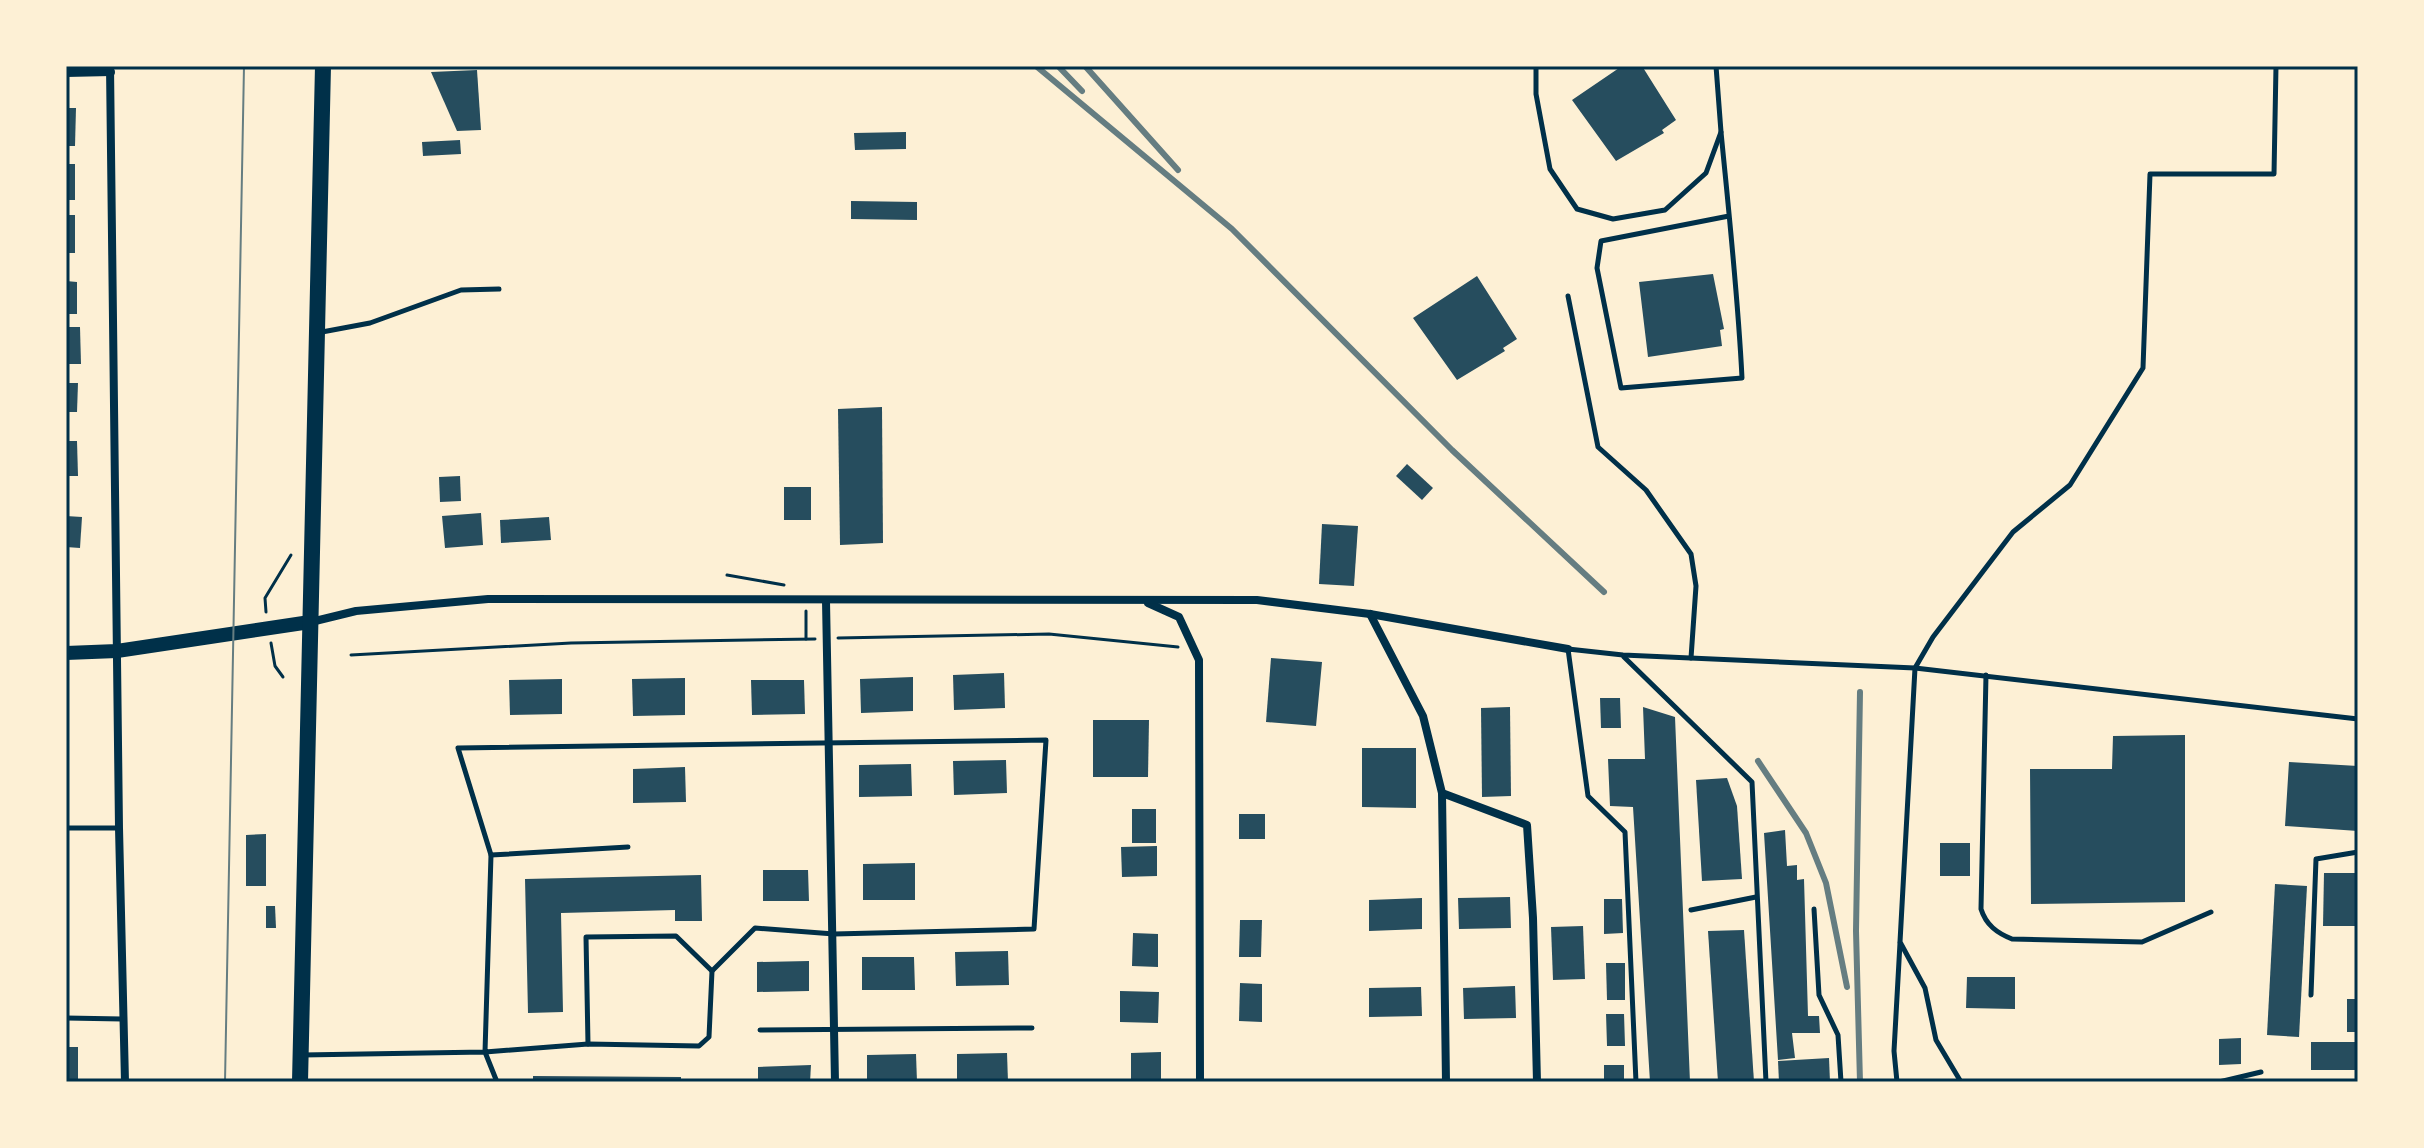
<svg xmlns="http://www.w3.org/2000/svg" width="2424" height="1148" viewBox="0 0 2424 1148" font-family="'Exo 2',sans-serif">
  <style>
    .building { fill: #264d5e }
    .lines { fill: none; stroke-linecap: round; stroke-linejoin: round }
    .path { stroke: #003049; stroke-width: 3 }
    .service { stroke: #003049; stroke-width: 5 }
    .minor { stroke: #003049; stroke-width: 8 }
    .tertiary { stroke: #003049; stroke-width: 14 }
    .primary { stroke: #003049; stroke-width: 16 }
    .tram { stroke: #657d81; stroke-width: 2 }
    .rail { stroke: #657d81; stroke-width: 6 }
    .neatline { fill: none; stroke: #003049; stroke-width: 3 }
  </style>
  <rect width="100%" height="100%" fill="#fdf0d5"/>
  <g class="building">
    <polygon points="1622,66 1642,66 1676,120 1662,130 1664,133 1616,161 1572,100"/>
    <polygon points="477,70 481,130 457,131 431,72"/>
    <polygon points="66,108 76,108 75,146 66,146"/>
    <polygon points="906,132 906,149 855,150 854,133"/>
    <polygon points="460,140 461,154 423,156 422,142"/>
    <rect x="66" y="164" width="9" height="36"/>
    <polygon points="851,201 917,202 917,220 851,219"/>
    <rect x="66" y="215" width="9" height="38"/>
    <polygon points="1713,274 1724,329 1720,330 1722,346 1648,357 1639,282"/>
    <polygon points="1477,276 1517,339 1503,348 1505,351 1457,380 1413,318"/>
    <polygon points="66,281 77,282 77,314 66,314"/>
    <polygon points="66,327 80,327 81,364 66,364"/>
    <polygon points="66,383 78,383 77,412 66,412"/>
    <polygon points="882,407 883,543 840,545 838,409"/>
    <polygon points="66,441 77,441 78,476 66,476"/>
    <polygon points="1407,464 1433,488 1422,500 1396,476"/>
    <polygon points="460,476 461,501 440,502 439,477"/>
    <rect x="784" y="487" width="27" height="33"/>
    <polygon points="481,513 483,545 445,548 442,516"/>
    <polygon points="66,516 82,517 80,548 66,547"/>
    <polygon points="549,517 551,540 501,543 500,520"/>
    <polygon points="1322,524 1358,526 1354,586 1319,584"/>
    <polygon points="1271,658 1322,662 1316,726 1266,722"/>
    <polygon points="1004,673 1005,708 954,710 953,675"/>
    <polygon points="913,677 913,711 861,713 860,679"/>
    <polygon points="685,678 685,715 633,716 632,679"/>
    <polygon points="562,679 562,714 510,715 509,680"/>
    <polygon points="751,680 804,680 805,714 752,715"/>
    <polygon points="1600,698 1620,698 1621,728 1601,728"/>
    <polygon points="1510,707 1511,796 1482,797 1481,708"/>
    <polygon points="1643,707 1675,717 1690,1082 1650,1082 1633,807 1610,806 1608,759 1645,759"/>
    <polygon points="1093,720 1149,720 1148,777 1093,777"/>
    <polygon points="2185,735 2185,902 2031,904 2030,769 2112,769 2113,736"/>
    <polygon points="1362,748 1416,748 1416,808 1362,807"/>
    <polygon points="1006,760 1007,793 954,795 953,761"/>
    <polygon points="2289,762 2358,766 2358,831 2285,826"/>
    <polygon points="911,764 912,796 859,797 859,765"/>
    <polygon points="685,767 686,802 633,803 633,769"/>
    <polygon points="1727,778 1737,806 1742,879 1702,881 1696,780"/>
    <rect x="1132" y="809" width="24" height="34"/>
    <rect x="1239" y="814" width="26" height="25"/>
    <polygon points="1785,830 1787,866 1797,865 1797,880 1804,879 1808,1016 1819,1016 1820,1033 1792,1033 1795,1058 1778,1060 1764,833"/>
    <polygon points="266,834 266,886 246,886 246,835"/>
    <rect x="1940" y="843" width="30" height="33"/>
    <polygon points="1157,846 1157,876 1122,877 1121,847"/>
    <polygon points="915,863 915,900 863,900 863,864"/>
    <polygon points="763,870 808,870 809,901 763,901"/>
    <polygon points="2324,873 2358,873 2358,926 2323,926"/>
    <polygon points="701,875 702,921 675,921 675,910 561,913 563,1012 528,1013 525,879"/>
    <polygon points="2275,884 2307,886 2299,1037 2267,1035"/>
    <polygon points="1510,897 1511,928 1459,929 1458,898"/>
    <polygon points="1422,898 1422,929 1369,931 1369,900"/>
    <polygon points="1604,899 1622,899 1623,933 1604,934"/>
    <polygon points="266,906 275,906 276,928 266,928"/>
    <polygon points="1240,920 1262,920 1261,957 1239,957"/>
    <polygon points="1583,926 1585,979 1553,980 1551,927"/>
    <polygon points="1744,930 1754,1082 1718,1082 1708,931"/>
    <polygon points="1133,933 1158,934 1158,967 1132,966"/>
    <polygon points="1008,951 1009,985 956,986 955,952"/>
    <polygon points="862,957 914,957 915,990 862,990"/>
    <polygon points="809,961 809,991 757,992 757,962"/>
    <polygon points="1606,963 1625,963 1625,1000 1607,1000"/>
    <polygon points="1967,977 2015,977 2015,1009 1966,1008"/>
    <polygon points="1240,983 1262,984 1262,1022 1239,1021"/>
    <polygon points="1515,986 1516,1018 1464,1019 1463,988"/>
    <polygon points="1421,987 1422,1016 1369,1017 1369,988"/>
    <polygon points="1120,991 1159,992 1158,1023 1120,1022"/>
    <rect x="2347" y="999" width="11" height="33"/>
    <polygon points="1606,1014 1624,1014 1625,1046 1607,1046"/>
    <polygon points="2241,1038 2241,1064 2219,1065 2219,1039"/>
    <rect x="2311" y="1042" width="47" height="28"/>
    <polygon points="66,1047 78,1047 78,1080 66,1079"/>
    <polygon points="1161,1052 1161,1079 1131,1080 1131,1053"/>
    <polygon points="1007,1053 1008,1082 957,1082 957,1054"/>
    <polygon points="916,1054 917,1082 867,1082 867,1055"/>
    <polygon points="1829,1058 1830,1082 1779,1082 1778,1061"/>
    <polygon points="811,1065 810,1082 758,1082 758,1067"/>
    <rect x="1604" y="1065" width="20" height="17"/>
    <polygon points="533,1076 681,1077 681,1082 533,1082"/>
  </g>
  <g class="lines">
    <g class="path">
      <polyline points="727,575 784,585"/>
      <polyline points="806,611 806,639"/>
      <polyline points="266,612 265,598 291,555"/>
      <polyline points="838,638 1049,634 1178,647"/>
      <polyline points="271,643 275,666 283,677"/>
      <polyline points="351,655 571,643 815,639"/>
    </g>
    <g class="service">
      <polyline points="1536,66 1536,94 1550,169 1577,209 1613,219 1665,210 1706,173 1721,132 1716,66"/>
      <path d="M1721 132C1729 214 1738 296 1742 378L1621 388 1597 268 1601 241 1729 216"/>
      <polyline points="1568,296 1598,447 1646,490 1691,554 1696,586 1691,658"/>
      <polyline points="322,332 370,323 461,290 499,289"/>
      <polyline points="1624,657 1752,782 1766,1082"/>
      <path d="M1986 675 1981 909C1986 925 1997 933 2012 939L2142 942 2211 912"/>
      <polyline points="66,828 119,828"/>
      <polyline points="491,855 628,847"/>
      <polyline points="1814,909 1819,995 1838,1035 1841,1082"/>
      <polyline points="1691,910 1756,897"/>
      <polyline points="2311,995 2316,859 2358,852"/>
      <polyline points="66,1018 122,1019"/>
      <polyline points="760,1030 1032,1028"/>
      <polyline points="588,1044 586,937 676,936 712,971"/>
      <polyline points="302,1055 485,1052 491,855 458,748 1046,740 1034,929 834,934 755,928 712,971 709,1037 699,1046 588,1044 485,1052 497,1082"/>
      <polyline points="1636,1082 1625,832 1588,796 1568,649 1623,655 1915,668 2358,719"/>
      <polyline points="1897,1082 1894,1051 1900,943"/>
      <polyline points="1961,1082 1936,1040 1925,988 1900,942 1915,668 1933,637 2013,532 2070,485 2143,368 2150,174 2274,174 2276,66"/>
      <polyline points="2219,1082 2261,1072"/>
    </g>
    <g class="minor">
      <polyline points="110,66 119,828 125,1082"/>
      <polyline points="66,73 111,72"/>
      <polyline points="826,601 835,1082"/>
      <polyline points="1148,603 1179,617 1199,660 1200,1082"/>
      <polyline points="1370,614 1423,716 1442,793 1527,825 1533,918 1537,1082"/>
      <polyline points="311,622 356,611 488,599 1257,600 1370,614 1568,649"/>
      <polyline points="1442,793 1446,1082"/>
    </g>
    <polyline class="tertiary" points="66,653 117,651 310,622"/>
    <polyline class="primary" points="300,1082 323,66"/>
    <polyline class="tram" points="225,1082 244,66"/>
    <g class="rail">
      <polyline points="1036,66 1232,229 1452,450 1604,592"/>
      <polyline points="1058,66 1082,91"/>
      <polyline points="1085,66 1178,170"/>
      <polyline points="1860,692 1856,931 1860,1082"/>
      <polyline points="1758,761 1806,833 1826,883 1847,987"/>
    </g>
  </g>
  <rect width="2424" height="1148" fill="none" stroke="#fdf0d5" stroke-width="136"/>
  <rect x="68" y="68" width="2288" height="1012" class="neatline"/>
</svg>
